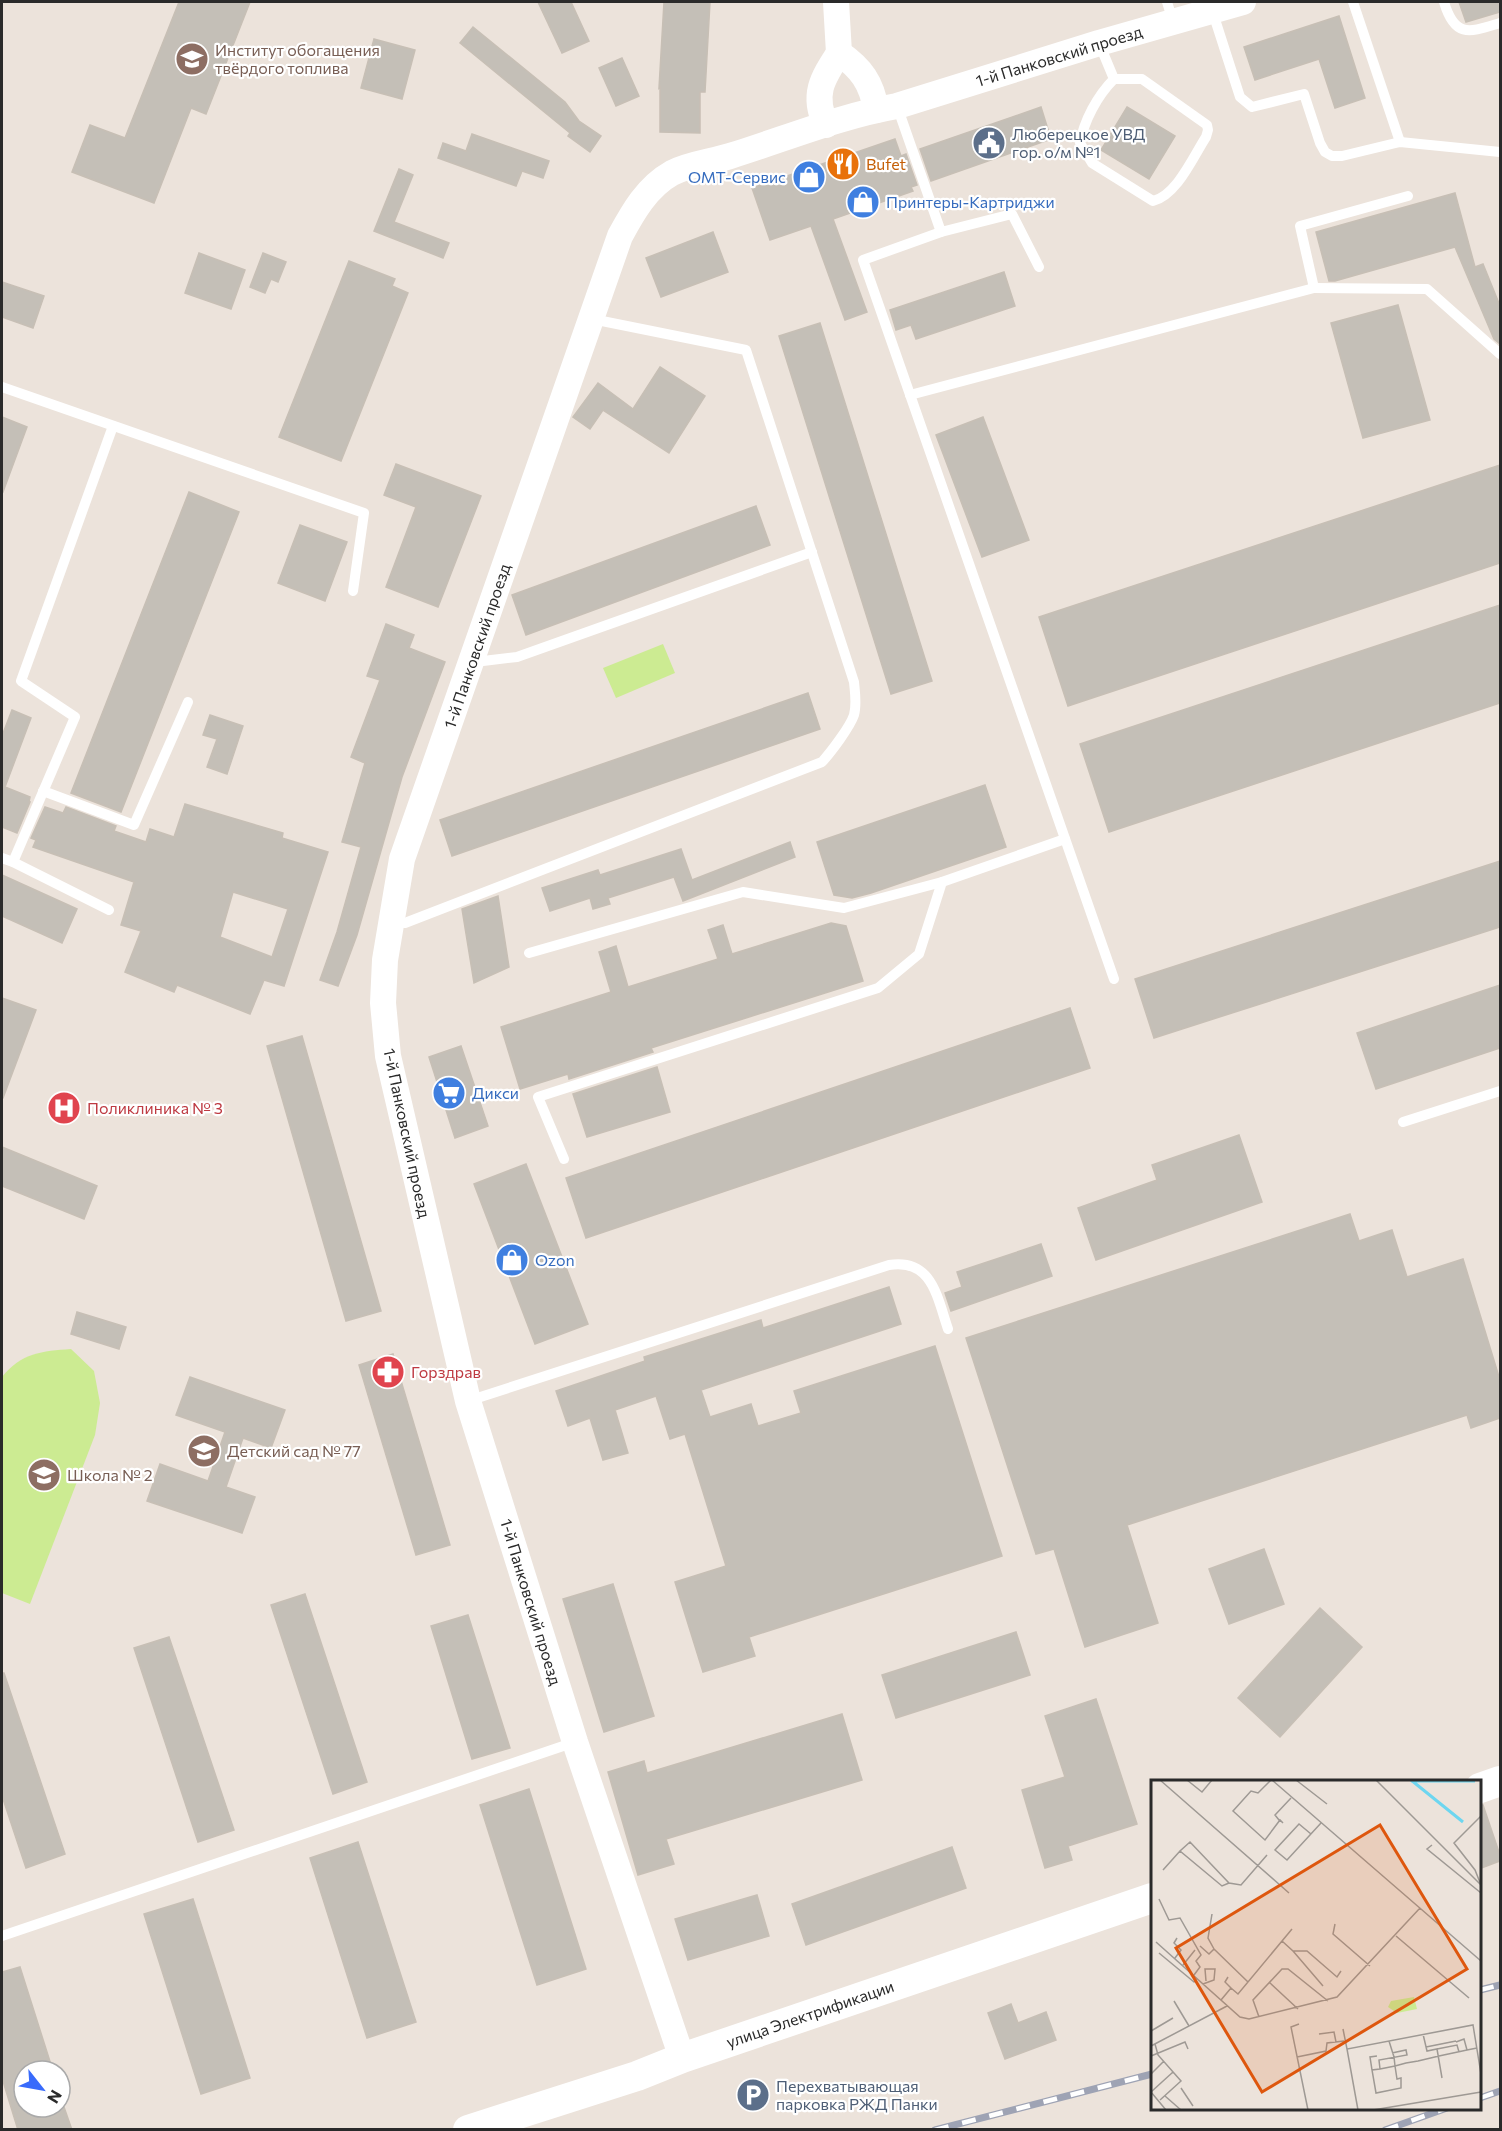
<svg xmlns="http://www.w3.org/2000/svg" width="1502" height="2131" viewBox="0 0 1502 2131" font-family="Commissioner,sans-serif">
  <style>
    .pitch { fill: #cceb92 }
    .building { fill: #c4bfb7; stroke: #c7bfb5; stroke-width: 1.5; fill-rule: evenodd }
    .lines { fill: none; stroke-linecap: round; stroke-linejoin: round }
    .service { stroke: #fff; stroke-width: 10 }
    .tertiary { stroke: #fff; stroke-width: 26 }
    .secondary { stroke: #fff; stroke-width: 30 }
    .rail-casing { stroke: #9ea3b4; stroke-width: 7 }
    .rail { stroke: #fff; stroke-width: 4.5; stroke-dasharray: 14; stroke-linecap: butt }
    .labels { text-anchor: middle; stroke-width: 4.5; stroke-linejoin: round; paint-order: stroke }
    .education-label { font-size: 16px; fill: #785e54; stroke: #fff; text-anchor: start }
    .street-label { font-size: 16px; fill: #2a2a2a; stroke: #fff }
    .service-label { font-size: 16px; fill: #4e5e75; stroke: #fff; text-anchor: start }
    .food-label { font-size: 16px; fill: #c56008; stroke: #fff; text-anchor: start }
    .shop-label { font-size: 16px; fill: #366cbe; stroke: #fff; text-anchor: start }
    .health-label { font-size: 16px; fill: #be3a42; stroke: #fff; text-anchor: start }
    .inset-river { fill: none; stroke: #6dd6f0; stroke-width: 3 }
    .inset-road { fill: none; stroke: #9e9994; stroke-width: 1.5 }
    .view { fill: #de570e; fill-opacity: 0.15; stroke: #de570e; stroke-width: 3 }
    .inset-edge { fill: none; stroke: #2a2a2a; stroke-width: 3 }
  </style>
  <rect width="100%" height="100%" fill="#ece3db"/>
  <g class="pitch">
    <polygon points="663,644 675,673 616,698 603,668"/>
    <path d="M71 1349 94 1371 100 1403 95 1435 30 1604 2 1593V1377C21 1353 42 1351 71 1349Z"/>
  </g>
  <g class="building">
    <polygon points="179,2 250,2 206,114 191,108 154,203 72,172 90,125 125,138"/>
    <polygon points="538,2 571,2 589,41 562,53"/>
    <polygon points="664,2 710,2 705,92 700,92 700,133 660,132 660,87 659,88"/>
    <polygon points="1459,2 1500,2 1500,12 1466,22"/>
    <polygon points="1339,16 1365,98 1335,108 1319,59 1255,80 1244,47"/>
    <polygon points="473,27 565,102 579,121 601,136 590,152 568,136 570,133 460,43"/>
    <polygon points="374,39 415,50 402,99 361,88"/>
    <polygon points="622,58 639,96 616,106 599,68"/>
    <polygon points="1041,107 1051,139 931,181 920,149"/>
    <polygon points="1127,107 1175,136 1149,179 1101,150"/>
    <polygon points="472,134 549,161 543,178 522,171 516,186 438,158 443,143 466,151"/>
    <polygon points="895,139 901,156 906,154 917,185 911,187 913,191 833,219 867,312 845,320 811,226 770,240 752,188"/>
    <polygon points="399,169 413,175 394,222 449,243 443,258 374,231"/>
    <polygon points="1455,193 1475,267 1483,264 1500,306 1500,344 1494,339 1455,247 1335,281 1329,281 1316,232"/>
    <polygon points="713,232 728,272 661,297 646,258"/>
    <polygon points="199,253 245,270 231,309 185,293"/>
    <polygon points="263,253 286,262 278,282 271,279 265,293 250,287"/>
    <polygon points="349,261 395,279 392,286 408,293 341,461 279,437"/>
    <polygon points="1004,272 1015,306 916,339 911,325 896,330 890,310"/>
    <polygon points="2,282 44,296 33,328 2,317"/>
    <polygon points="1398,305 1430,420 1363,438 1331,323"/>
    <polygon points="820,323 932,681 891,694 779,336"/>
    <polygon points="660,367 705,396 669,453 603,410 590,429 573,417 598,383 633,409"/>
    <polygon points="2,417 27,427 3,492 2,491"/>
    <polygon points="983,417 1029,540 982,557 936,435"/>
    <polygon points="396,464 481,496 438,607 386,587 416,507 384,495"/>
    <polygon points="1500,465 1500,563 1068,706 1039,617"/>
    <polygon points="189,492 239,512 121,812 71,793"/>
    <polygon points="756,506 770,545 526,635 512,595"/>
    <polygon points="300,525 347,542 325,601 278,583"/>
    <polygon points="1500,605 1500,703 1109,832 1080,744"/>
    <polygon points="386,624 414,635 409,648 445,662 402,777 357,935 338,986 320,980 337,932 361,847 342,842 365,763 351,757 380,680 367,676"/>
    <polygon points="808,693 820,729 452,856 440,820"/>
    <polygon points="12,710 31,718 5,787 30,797 29,802 30,802 17,833 2,827 2,736"/>
    <polygon points="210,715 243,726 227,774 207,767 217,739 203,735"/>
    <polygon points="985,785 1006,847 871,893 852,898 834,895 817,842"/>
    <path d="M185 804 283 833 282 838 328 852 284 986 264 980 250 1014 177 985 174 992 125 972 141 931 121 925 134 882 33 847 36 840 31 838 45 807 63 813 66 807 116 826 114 831 146 842 150 829 174 837ZM233 892 288 909 272 957 220 937Z"/>
    <polygon points="790,842 795,857 683,901 674,877 608,898 610,904 593,909 590,898 550,911 542,888 598,870 600,875 681,849 692,880"/>
    <polygon points="1500,861 1500,927 1154,1038 1135,979"/>
    <polygon points="2,875 77,909 62,943 2,916"/>
    <polygon points="498,896 509,967 474,983 462,909"/>
    <polygon points="831,923 846,926 863,981 651,1048 653,1052 569,1079 568,1074 520,1089 501,1027 611,992 599,952 616,946 628,987 718,959 708,930 723,925 732,954"/>
    <polygon points="1500,985 1500,1048 1376,1089 1357,1033"/>
    <polygon points="2,998 36,1010 3,1098 2,1098"/>
    <polygon points="1070,1008 1090,1068 586,1238 566,1178"/>
    <polygon points="302,1036 381,1311 346,1321 267,1046"/>
    <polygon points="461,1046 488,1126 455,1138 429,1057"/>
    <polygon points="657,1067 670,1112 587,1137 573,1094"/>
    <polygon points="1239,1135 1262,1202 1096,1260 1078,1208 1157,1180 1152,1165"/>
    <polygon points="2,1147 97,1186 84,1219 2,1186"/>
    <polygon points="526,1164 588,1324 535,1344 474,1184"/>
    <polygon points="1350,1214 1359,1241 1392,1230 1407,1277 1463,1259 1500,1380 1500,1418 1471,1428 1467,1415 1127,1525 1158,1623 1085,1647 1054,1549 1036,1554 966,1338"/>
    <polygon points="1041,1244 1052,1276 951,1311 945,1293 962,1287 957,1272"/>
    <polygon points="889,1287 901,1324 701,1390 710,1417 751,1404 758,1426 801,1413 794,1391 935,1346 1002,1556 749,1637 755,1656 703,1672 675,1582 726,1566 685,1434 670,1439 656,1396 615,1410 628,1453 603,1460 590,1418 568,1426 556,1391 645,1361 644,1357 761,1320 763,1328"/>
    <polygon points="77,1312 126,1327 119,1349 71,1334"/>
    <polygon points="393,1354 450,1545 416,1555 359,1365"/>
    <polygon points="190,1377 285,1410 271,1448 243,1438 226,1487 255,1497 242,1533 147,1501 160,1464 208,1481 225,1432 176,1415"/>
    <polygon points="1264,1549 1284,1604 1229,1624 1209,1569"/>
    <polygon points="613,1584 654,1716 604,1732 563,1599"/>
    <polygon points="305,1594 367,1782 333,1794 271,1605"/>
    <polygon points="1320,1608 1362,1647 1280,1737 1238,1698"/>
    <polygon points="468,1615 510,1748 472,1759 431,1626"/>
    <polygon points="1016,1632 1030,1675 896,1718 882,1675"/>
    <polygon points="169,1637 234,1830 198,1842 134,1648"/>
    <polygon points="2,1673 4,1673 65,1854 26,1868 2,1796"/>
    <polygon points="1096,1699 1137,1824 1068,1846 1072,1860 1045,1868 1022,1790 1065,1777 1045,1716"/>
    <polygon points="842,1714 862,1780 666,1839 674,1864 638,1875 608,1772 644,1761 647,1773"/>
    <polygon points="529,1789 586,1969 537,1985 480,1805"/>
    <polygon points="1479,1805 1483,1805 1500,1855 1500,1861 1479,1869"/>
    <polygon points="358,1842 416,2022 367,2038 310,1858"/>
    <polygon points="952,1847 966,1888 806,1945 792,1904"/>
    <polygon points="757,1895 769,1936 688,1960 675,1919"/>
    <polygon points="193,1899 250,2078 201,2094 144,1914"/>
    <polygon points="20,1967 53,2071 24,2071 24,2107 64,2107 72,2130 18,2130 2,2078 2,1972"/>
    <polygon points="1011,2004 1018,2023 1046,2012 1056,2040 1005,2059 988,2013"/>
  </g>
  <g class="lines">
    <g class="service">
      <polyline points="1167,2 1173,21"/>
      <polyline points="1353,2 1400,142"/>
      <path d="M1444 2C1455 39 1470 32 1500 23"/>
      <polyline points="1212,10 1240,97 1252,107 1304,94 1320,143 1325,152 1332,156 1342,156 1400,142 1500,152"/>
      <path d="M1099 43 1114 79C1097 96 1084 121 1080 143L1092 163 1153 201C1177 195 1193 157 1206 137L1208 130 1207 125 1142 79H1114"/>
      <polyline points="897,106 941,232 1012,214 1039,267"/>
      <polyline points="941,232 863,260 1114,979"/>
      <polyline points="1314,288 1427,289 1500,354"/>
      <polyline points="2,387 364,513 353,591"/>
      <polyline points="910,395 1314,288 1300,226 1408,196"/>
      <polyline points="473,658 483,661 517,657 812,552"/>
      <polyline points="43,791 134,825 188,702"/>
      <polyline points="2,858 13,862 109,910"/>
      <polyline points="13,862 75,717 21,681 113,426"/>
      <path d="M391 920 405 923 822 762C831 752 850 727 854 715 857 704 855 693 854 682L746 350 592 319"/>
      <polyline points="529,953 743,892 844,908 942,882"/>
      <polyline points="1403,1122 1500,1091"/>
      <polyline points="564,1159 538,1097 878,988 919,954 942,882 1065,839"/>
      <path d="M468 1401 889 1265C932 1258 937 1297 948 1329"/>
      <polyline points="2,1936 575,1742"/>
    </g>
    <g class="tertiary">
      <polyline points="836,2 839,53"/>
      <path d="M839 53C861 68 872 83 876 110"/>
      <path d="M826 125C812 95 822 79 839 53"/>
      <path d="M682 2058 575 1742 468 1401 388 1056 383 1003 385 960 402 859 620 236C633 212 647 187 672 173 689 164 711 162 730 156 785 139 840 116 897 106L1099 43 1243 2"/>
    </g>
    <g class="secondary">
      <polyline points="1480,1788 1500,1781"/>
      <polyline points="468,2130 637,2076 682,2058 1152,1898"/>
    </g>
    <g class="rail-casing">
      <g id="rail">
        <polyline points="1480,1990 1500,1985"/>
        <polyline points="1480,2098 1500,2091"/>
        <polyline points="935,2130 1152,2074"/>
        <polyline points="1385,2130 1447,2108"/>
      </g>
    </g>
    <use href="#rail" class="rail"/>
  </g>
  <defs>
    <g id="university-disc" transform="scale(1.725)"><circle r="9.5" fill="#8d6e63" stroke="#fff"/><path d="M0-5L7-2L0 1L-7-2ZM-4 1L0 2.5L4 1V4Q0 6-4 4Z" fill="#fff"/></g>
    <g id="civic-disc" transform="scale(1.725)"><circle r="9.5" fill="#5c6f8a" stroke="#fff"/><path d="M-.6-6.5H3V-4.5H.6V-3L4-1V1h2V6H-6V1h2V-1L-.6-3ZM-1.2 2.5V6h2.4V2.5Z" fill="#fff"/></g>
    <g id="restaurant-disc" transform="scale(1.725)"><circle r="9.5" fill="#e8710a" stroke="#fff"/><path d="M-5-6h1v4h1v-4h1v4h1v-4h1v5L-1.5 .5V6h-2V.5L-5-1ZM5-6V6H3V1.5H1.5Q1.5-4 5-6Z" fill="#fff"/></g>
    <g id="shop-disc" transform="scale(1.725)"><circle r="9.5" fill="#3f7fe0" stroke="#fff"/><path d="M-5-2.5h2.3a2.7 3.5 0 0 1 5.4 0H5L5.5 6h-11ZM-1.5-2.5h3a1.5 2.3 0 0 0-3 0Z" fill="#fff"/></g>
    <g id="supermarket-disc" transform="scale(1.725)"><circle r="9.5" fill="#3f7fe0" stroke="#fff"/><path d="M-6-5.5h2.5l.6 2H6L4.5 2H-2.5L-4.4-4H-6ZM-1.5 3.2a1.3 1.3 0 1 0 .1 0ZM3 3.2a1.3 1.3 0 1 0 .1 0Z" fill="#fff"/></g>
    <g id="hospital-disc" transform="scale(1.725)"><circle r="9.5" fill="#e0444e" stroke="#fff"/><path d="M-5-5h3v3.5h4V-5h3V5h-3V1.5h-4V5h-3Z" fill="#fff"/></g>
    <g id="pharmacy-disc" transform="scale(1.725)"><circle r="9.5" fill="#e0444e" stroke="#fff"/><path d="M-2-6h4v4h4v4h-4v4h-4v-4h-4v-4h4Z" fill="#fff"/></g>
    <g id="school-disc" transform="scale(1.725)"><circle r="9.5" fill="#8d6e63" stroke="#fff"/><path d="M0-5L7-2L0 1L-7-2ZM-4 1L0 2.5L4 1V4Q0 6-4 4Z" fill="#fff"/></g>
    <g id="parking-disc" transform="scale(1.725)"><circle r="9.5" fill="#5c6f8a" stroke="#fff"/><path d="M-3.5-5.5H1a3.5 3.5 0 0 1 0 7H-1V5.5H-3.5ZM-1-3.4V-.6H.8a1.4 1.4 0 0 0 0-2.8Z" fill="#fff"/></g>
  </defs>
  <g fill-rule="evenodd">
    <use href="#university-disc" x="192" y="59"/>
    <use href="#civic-disc" x="989" y="143"/>
    <use href="#restaurant-disc" x="843" y="164"/>
    <use href="#shop-disc" x="809" y="177"/>
    <use href="#shop-disc" x="863" y="202"/>
    <use href="#supermarket-disc" x="449" y="1093"/>
    <use href="#hospital-disc" x="64" y="1108"/>
    <use href="#shop-disc" x="512" y="1260"/>
    <use href="#pharmacy-disc" x="388" y="1372"/>
    <use href="#school-disc" x="204" y="1451"/>
    <use href="#school-disc" x="44" y="1475"/>
    <use href="#parking-disc" x="753" y="2095"/>
  </g>
  <g class="labels">
    <g class="education-label">
      <text x="215" y="56">Институт обогащения<tspan x="215" dy="18">твёрдого топлива</tspan></text>
      <text x="227" y="1457">Детский сад № 77</text>
      <text x="67" y="1481">Школа № 2</text>
    </g>
    <g class="street-label">
      <text transform="translate(1059 56) rotate(-17)" y="6">1-й Панковский проезд</text>
      <text transform="translate(477 646) rotate(-71)" y="6">1-й Панковский проезд</text>
      <text transform="translate(407 1133) rotate(78)" y="6">1-й Панковский проезд</text>
      <text transform="translate(531 1602) rotate(73)" y="6">1-й Панковский проезд</text>
      <text transform="translate(810 2014) rotate(-19)" y="6">улица Электрификации</text>
    </g>
    <g class="service-label">
      <text x="1012" y="140">Люберецкое УВД<tspan x="1012" dy="18">гор. о/м №1</tspan></text>
      <text x="776" y="2092">Перехватывающая<tspan x="776" dy="18">парковка РЖД Панки</tspan></text>
    </g>
    <g class="food-label">
      <text x="866" y="170">Bufet</text>
    </g>
    <g class="shop-label">
      <text x="786" y="183" text-anchor="end">ОМТ-Сервис</text>
      <text x="886" y="208">Принтеры-Картриджи</text>
      <text x="472" y="1099">Дикси</text>
      <text x="535" y="1266">Ozon</text>
    </g>
    <g class="health-label">
      <text x="87" y="1114">Поликлиника № 3</text>
      <text x="411" y="1378">Горздрав</text>
    </g>
  </g>
  <g transform="translate(1151 1780)">
    <rect width="330" height="330" fill="#ece3db"/>
    <path d="M263 217 266 229 246 233 237 227 240 221Z" fill="#cceb92"/>
    <path class="inset-river" d="M260 0 286 21M260 1H324M286 21 312 42"/>
    <path class="inset-road" d="M9 0 138 113M36 0 51 12 61 0M120 0 107 13 100 11 82 31 114 60 129 40 132 43M121 0 330 181M145 0 176 24M225 0 330 105M128 40 124 35 140 18M160 54 148 44 124 70 136 80 170 43M281 65 276 69 330 113M12 90 29 71M78 103 71 106 29 71 39 62 78 103 90 105 116 75M330 105 324 90 303 63 330 36M8 119 18 140 29 138 50 175 45 181 49 187 43 195M61 134 57 158 63 169M184 144 182 154 219 186M245 156 318 218M131 161 142 171H156L186 197 190 191M5 162 89 237 98 239 186 217 269 128M49 166 58 174 63 169 97 202M142 171 172 206M8 173 43 202 46 198M24 178 30 170 23 163 26 158M32 185 44 170M118 202 147 229M52 204 63 200 64 189H54L55 201M80 208 87 214 141 149M70 220 80 208 74 202 77 197M23 221 38 246M108 237 102 220 131 189H137L177 221M148 244 140 247 157 330M192 249 196 269M0 251 22 238M168 254 183 252 185 262M272 254 276 271 286 269 291 298M238 261 243 277 244 286 246 299 250 298V308L225 313 221 290 229 289 244 286 255 283 267 281 288 276 316 270 326 268M305 262 313 259 316 270M4 264 7 275 30 301 9 320M0 266 76 226M275 267 305 261M286 269 306 265 308 272M0 276 34 262 37 269M146 277 175 271 176 263 193 261M229 289 228 280 256 275 255 270 241 273M221 290 219 277 226 276M0 294 13 281M30 308 42 326M0 312 22 292M0 312 15 330M14 316 30 330M207 330 196 269 322 245 330 294M222 330 330 312"/>
    <path class="view" d="M229 45 316 189 111 312 25 168Z"/>
    <rect width="330" height="330" class="inset-edge"/>
  </g>
  <rect width="1502" height="2131" fill="none" stroke="#2a2a2a" stroke-width="6"/>
  <g transform="translate(42 2089) rotate(121)"><circle r="28" fill="#ffffff" stroke="#aaaaaa" stroke-width="1.5"/>
  <path d="M0-4.5L10 22L0 15L-10 22Z" fill="#396bfb"/>
  <text y="-9" font-size="16" font-weight="bold" text-anchor="middle" fill="#2a2a2a">N</text>
  </g>
</svg>
